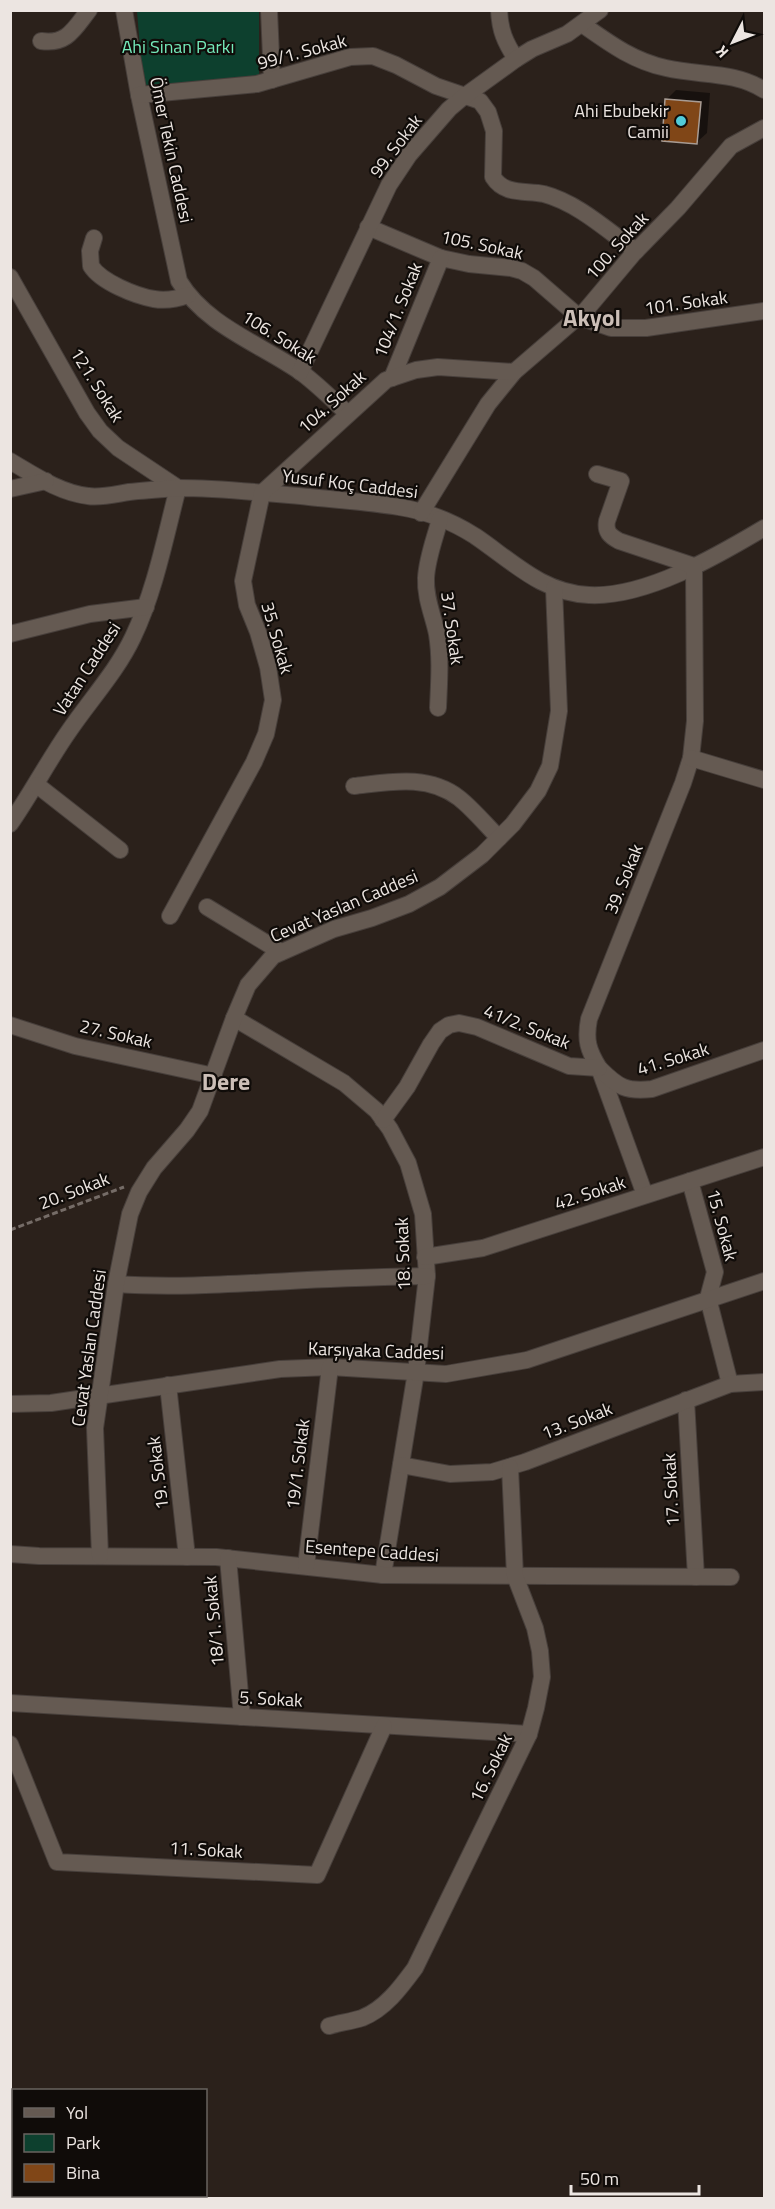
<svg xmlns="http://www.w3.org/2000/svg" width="775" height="2209" viewBox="0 0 775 2209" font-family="'Titillium Web',sans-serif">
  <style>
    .green { fill: #0d402e }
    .shadow { fill: #0007 }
    .building { fill: #804617; stroke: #a89c94; stroke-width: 1.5 }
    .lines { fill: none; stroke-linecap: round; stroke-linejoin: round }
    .minor-casing { stroke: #473f3b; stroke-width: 18 }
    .path { stroke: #756c67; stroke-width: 3; stroke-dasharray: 6 3; stroke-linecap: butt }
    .minor { stroke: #655a52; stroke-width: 16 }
    .poi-dot { fill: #52cbd8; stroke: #100c09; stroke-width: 2 }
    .labels { text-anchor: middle; stroke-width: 4.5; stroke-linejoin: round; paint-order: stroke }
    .park-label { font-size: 18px; fill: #75ebbb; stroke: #100c09 }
    .street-label { font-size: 18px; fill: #ece5e1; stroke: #100c09 }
    .poi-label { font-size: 18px; fill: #ece5e1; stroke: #100c09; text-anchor: end }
    .district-label { font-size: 24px; font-weight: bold; fill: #ccbfb7; stroke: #100c09 }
  </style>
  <rect width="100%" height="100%" fill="#2b211b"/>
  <polygon class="green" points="137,11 259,11 259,79 143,85"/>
  <polygon class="shadow" points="676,90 710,93 707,133 697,142 667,99"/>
  <polygon class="building" points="665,99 701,102 697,144 662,141"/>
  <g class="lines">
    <g class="minor-casing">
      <g id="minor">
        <path d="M124 10 139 95 179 281C206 326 261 344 302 373 318 385 333 400 348 414"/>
        <polyline points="269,10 272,80"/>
        <path d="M499 10C500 31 505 42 516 59"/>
        <path d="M582 24C609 43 633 61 666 68 700 76 734 71 764 90"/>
        <path d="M41 41C67 45 74 29 89 10"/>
        <path d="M139 95 257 84 350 57 373 56 396 65 436 86 480 101 488 112 494 131 493 177C505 196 526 190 544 194 578 203 608 231 636 251"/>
        <polyline points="368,227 441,258 469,264 511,268 522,271 534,278 579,317 611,328 646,328 764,311"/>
        <path d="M94 238 90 251 91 266C101 282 136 296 154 299 166 301 177 299 188 295"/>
        <path d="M10 277 87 413 100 431 118 448 178 488C165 538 155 591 133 637 117 671 90 700 69 731 48 761 31 794 10 824"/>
        <polyline points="300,372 389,185 409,155 449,109 462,98 516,59 532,49 567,34 600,10"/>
        <polyline points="392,378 441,258"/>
        <path d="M10 461C34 475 60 493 88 496 101 498 116 494 129 492 145 490 162 489 178 488 222 488 266 493 309 497 339 500 370 502 399 507 425 511 453 522 475 536 512 561 542 593 589 595 645 598 717 556 764 528"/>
        <path d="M597 474 621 481 607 521C605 532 610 536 619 541L694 566 695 721 691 758 683 783 589 1019C585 1040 588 1050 599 1068L645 1195"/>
        <polyline points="10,489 46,481"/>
        <polyline points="421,513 488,404 514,372 586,310 633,254 678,208 731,146 764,128"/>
        <polyline points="10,634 90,614 146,607"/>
        <path d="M438 708C439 683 441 659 437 634 433 615 425 598 426 578 427 558 435 538 440 519"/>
        <polyline points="691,758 764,780"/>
        <polyline points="37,785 120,850"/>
        <path d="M354 786C390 782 428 774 459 798 473 809 486 825 499 838"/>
        <polyline points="207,907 281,952"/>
        <polyline points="170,916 254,762 266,734 273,700 268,667 258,632 247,605 243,581 262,493 386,380 416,370 438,367 514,372"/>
        <polyline points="234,1018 344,1083 377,1111 390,1129 408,1163 423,1214 427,1276 416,1372 383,1575"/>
        <polyline points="10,1025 75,1046 214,1076"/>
        <path d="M600 1069C618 1087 626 1092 652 1089L764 1050"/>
        <polyline points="383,1120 407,1087 431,1044 440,1031 449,1025 459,1023 477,1027 569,1066 599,1068"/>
        <polyline points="690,1181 715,1272 708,1298 730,1384"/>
        <polyline points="425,1257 483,1248 764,1157"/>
        <path d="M116 1284C174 1288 232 1284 290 1281 335 1278 381 1277 427 1276"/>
        <polyline points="168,1385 187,1557"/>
        <polyline points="686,1400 696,1577"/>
        <polyline points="10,1404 51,1403 280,1369 330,1367 446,1374 527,1360 764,1281"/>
        <polyline points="401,1465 450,1474 492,1472 525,1462 730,1384 764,1382"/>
        <polyline points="10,1554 39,1556 216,1557 383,1575 731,1577"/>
        <polyline points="100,1556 95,1428 116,1284 130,1214 139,1192 154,1168 187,1130 200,1111 234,1018 248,985 273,956 334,929 372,918 409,904 440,887 482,855 513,824 538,791 550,766 559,711 554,588"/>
        <polyline points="228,1558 242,1717"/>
        <polyline points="306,1566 330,1367"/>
        <polyline points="10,1703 529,1734"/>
        <polyline points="10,1744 57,1862 317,1875 384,1726"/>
        <path d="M329 2026C340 2023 352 2021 362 2018 385 2009 401 1987 415 1968L529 1734 536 1708 542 1677 540 1651 535 1628 515 1576 510 1467"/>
      </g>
    </g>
    <polyline class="path" points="10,1230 124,1187"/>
    <use href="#minor" class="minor"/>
  </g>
  <circle class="poi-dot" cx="681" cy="121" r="6"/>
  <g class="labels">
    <g class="park-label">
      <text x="178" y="53">Ahi Sinan Parkı</text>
    </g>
    <g class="street-label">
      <text transform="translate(302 52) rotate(-15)" y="6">99/1. Sokak</text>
      <text transform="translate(396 146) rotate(-53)" y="6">99. Sokak</text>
      <text transform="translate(171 150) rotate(78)" y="6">Ömer Tekin Caddesi</text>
      <text transform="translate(482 245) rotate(12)" y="6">105. Sokak</text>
      <text transform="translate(617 246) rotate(-48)" y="6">100. Sokak</text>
      <text transform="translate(686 303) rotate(-8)" y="6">101. Sokak</text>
      <text transform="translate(398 310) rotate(-68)" y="6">104/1. Sokak</text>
      <text transform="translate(279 337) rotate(32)" y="6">106. Sokak</text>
      <text transform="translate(97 385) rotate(58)" y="6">121. Sokak</text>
      <text transform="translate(332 402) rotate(-42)" y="6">104. Sokak</text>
      <text transform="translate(350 484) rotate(7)" y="6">Yusuf Koç Caddesi</text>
      <text transform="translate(452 628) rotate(82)" y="6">37. Sokak</text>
      <text transform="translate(277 638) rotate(74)" y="6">35. Sokak</text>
      <text transform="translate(87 669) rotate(-57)" y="6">Vatan Caddesi</text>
      <text transform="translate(624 879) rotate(-68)" y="6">39. Sokak</text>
      <text transform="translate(344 906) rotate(-23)" y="6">Cevat Yaslan Caddesi</text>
      <text transform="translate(527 1027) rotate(22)" y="6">41/2. Sokak</text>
      <text transform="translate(116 1034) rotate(13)" y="6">27. Sokak</text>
      <text transform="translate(673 1059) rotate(-17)" y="6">41. Sokak</text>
      <text transform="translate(74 1191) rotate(-21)" y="6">20. Sokak</text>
      <text transform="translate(590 1193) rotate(-18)" y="6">42. Sokak</text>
      <text transform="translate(722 1225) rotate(75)" y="6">15. Sokak</text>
      <text transform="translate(403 1254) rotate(-92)" y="6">18. Sokak</text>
      <text transform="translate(89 1348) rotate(-82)" y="6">Cevat Yaslan Caddesi</text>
      <text transform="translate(376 1351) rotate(2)" y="6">Karşıyaka Caddesi</text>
      <text transform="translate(577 1421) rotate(-21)" y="6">13. Sokak</text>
      <text transform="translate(298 1464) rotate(-83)" y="6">19/1. Sokak</text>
      <text transform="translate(158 1473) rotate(-97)" y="6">19. Sokak</text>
      <text transform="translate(671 1490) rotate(-93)" y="6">17. Sokak</text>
      <text transform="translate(372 1551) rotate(4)" y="6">Esentepe Caddesi</text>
      <text transform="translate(214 1621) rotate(-95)" y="6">18/1. Sokak</text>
      <text transform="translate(271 1699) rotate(3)" y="6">5. Sokak</text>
      <text transform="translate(491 1768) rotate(-64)" y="6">16. Sokak</text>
      <text transform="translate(206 1850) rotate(3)" y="6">11. Sokak</text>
    </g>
    <g class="poi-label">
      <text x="669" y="117">Ahi Ebubekir<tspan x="669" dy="21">Camii</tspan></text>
    </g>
    <g class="district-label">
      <text x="592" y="326">Akyol</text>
      <text x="226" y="1090">Dere</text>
    </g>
  </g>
  <rect width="775" height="2209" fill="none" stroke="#ece5e1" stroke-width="24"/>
  <rect x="12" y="2089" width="195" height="108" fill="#100c09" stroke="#68635f" stroke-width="1.5"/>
  <rect x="24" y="2108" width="30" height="9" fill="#655a52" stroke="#68635f" stroke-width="1.5"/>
  <text x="66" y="2119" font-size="18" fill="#ece5e1">Yol</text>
  <rect x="24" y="2134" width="30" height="18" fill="#0d402e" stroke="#68635f" stroke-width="1.5"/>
  <text x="66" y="2149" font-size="18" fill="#ece5e1">Park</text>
  <rect x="24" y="2164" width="30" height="18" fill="#804617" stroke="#68635f" stroke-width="1.5"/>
  <text x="66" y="2179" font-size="18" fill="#ece5e1">Bina</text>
  <g transform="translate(733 42) rotate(228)" stroke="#100c09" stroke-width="4.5" paint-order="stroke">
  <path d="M0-4.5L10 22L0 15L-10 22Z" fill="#ece5e1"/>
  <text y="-9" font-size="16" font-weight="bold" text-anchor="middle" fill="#ece5e1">K</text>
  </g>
  <path d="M571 2185v9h128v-9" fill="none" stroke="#ece5e1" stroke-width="3"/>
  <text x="580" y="2185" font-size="18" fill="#ece5e1" stroke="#100c09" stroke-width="4.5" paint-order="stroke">50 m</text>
</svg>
